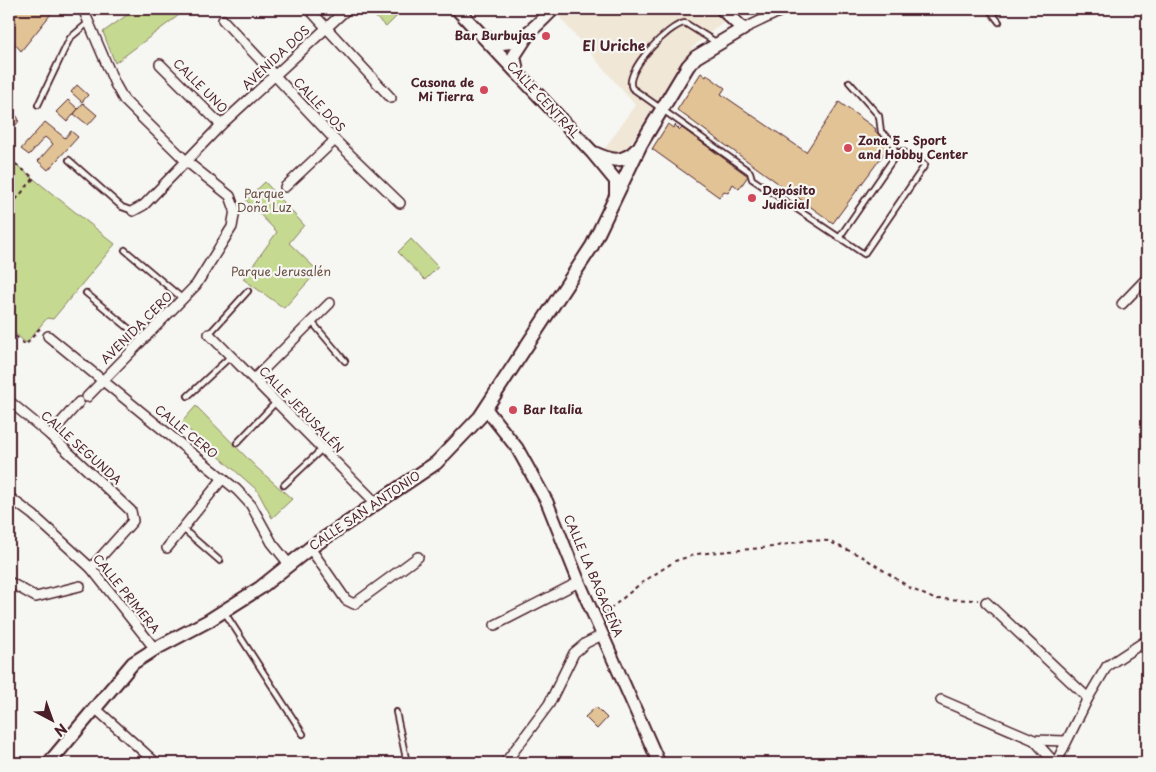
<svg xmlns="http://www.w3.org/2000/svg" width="1156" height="772" viewBox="0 0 1156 772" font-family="'Playpen Sans',sans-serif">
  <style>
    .built { fill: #f0e7d6 }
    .green { fill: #c5da90; stroke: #887c5e }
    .building { fill: #e2c395; stroke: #4a1f2b }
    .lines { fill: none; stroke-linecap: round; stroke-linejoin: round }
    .service-casing { stroke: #4a1f2b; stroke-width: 8 }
    .minor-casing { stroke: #4a1f2b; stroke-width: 12 }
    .tertiary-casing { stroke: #4a1f2b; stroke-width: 15 }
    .secondary-casing { stroke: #4a1f2b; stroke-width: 16 }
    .path { stroke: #4a1f2b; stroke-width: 2; stroke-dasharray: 4 4; stroke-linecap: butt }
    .service { stroke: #f6f6f2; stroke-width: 4.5 }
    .minor { stroke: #f6f6f2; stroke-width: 9 }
    .tertiary { stroke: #f6f6f2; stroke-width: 11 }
    .secondary { stroke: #f6f6f2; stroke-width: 12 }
    .poi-dot { fill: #d1495b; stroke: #f6f6f2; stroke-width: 2 }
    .labels { text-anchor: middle; stroke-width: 4.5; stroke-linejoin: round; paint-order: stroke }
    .poi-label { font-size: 12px; font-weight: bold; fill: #4a1f2b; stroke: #f6f6f2; text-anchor: start }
    .street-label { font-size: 12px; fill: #4a1f2b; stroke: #f6f6f2 }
    .park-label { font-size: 12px; fill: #694e44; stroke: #f6f6f2 }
    .neighbourhood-label { font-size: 14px; font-weight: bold; fill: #4a1f2b; stroke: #f6f6f2 }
  </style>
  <rect width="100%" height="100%" fill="#f6f6f2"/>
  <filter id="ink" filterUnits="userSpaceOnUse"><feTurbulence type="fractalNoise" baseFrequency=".02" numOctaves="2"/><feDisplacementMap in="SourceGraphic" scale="10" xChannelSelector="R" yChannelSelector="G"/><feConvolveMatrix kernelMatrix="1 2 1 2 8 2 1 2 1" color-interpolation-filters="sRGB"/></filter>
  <g filter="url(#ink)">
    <polygon class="built" points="559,9 717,9 724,16 724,21 693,47 623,155 614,156 605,148 635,105 555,12"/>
    <g class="green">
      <polygon points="127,9 187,9 115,63 103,32 130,13"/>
      <polygon points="367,9 404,9 386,27"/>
      <polygon points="9,159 115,244 53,319 47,318 26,343 9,328"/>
      <polygon points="265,182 304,225 289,243 318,271 284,308 243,279 277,232 246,200"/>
      <polygon points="411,239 438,267 425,280 398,252"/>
      <polygon points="196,406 257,468 292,499 272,518 257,490 181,423"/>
    </g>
    <g class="building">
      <polygon points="9,9 55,9 21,51 9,37"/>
      <polygon points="701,73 706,77 707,75 725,88 721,94 806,152 839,102 876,129 875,131 891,144 833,223 677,110"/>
      <polygon points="77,85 88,95 82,102 71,92"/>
      <polygon points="68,100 78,109 67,122 56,112"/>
      <polygon points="83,103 97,115 88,125 74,114"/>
      <circle cx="13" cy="120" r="5.5"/>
      <polygon points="45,122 65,138 71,131 78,137 48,170 38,161 53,144 45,137 29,155 21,149"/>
      <polygon points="668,124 673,128 675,125 680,130 682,128 748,176 739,189 733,184 728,193 724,191 719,197 652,149"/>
      <polygon points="9,164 14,168 9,174"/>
      <polygon points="596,707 607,718 597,729 585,717"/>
    </g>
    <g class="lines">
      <g class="service-casing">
        <g id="service">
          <polyline points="989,9 999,22"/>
          <path d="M714 41 685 23C669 24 623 72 632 88L750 172 752 179 864 254 925 165 902 151 896 155"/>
          <polyline points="38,105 70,38 89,22"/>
          <polyline points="69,160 122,207 133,211"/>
          <polyline points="839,238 896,155 892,140 881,132 879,116 849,82"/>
          <polyline points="125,250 183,299"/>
          <polyline points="86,293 143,340"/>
          <polyline points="312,322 345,361"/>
          <polyline points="209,334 248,291"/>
          <polyline points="188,396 231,356"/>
          <polyline points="237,443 276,402"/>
          <polyline points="284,485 322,449"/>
          <polyline points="182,528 220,561"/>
          <polyline points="225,613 303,734"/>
          <polyline points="396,712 407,763"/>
        </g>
      </g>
      <g class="minor-casing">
        <g id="minor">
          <polyline points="83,9 115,84 124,100 186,161 230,196 235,210 232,227 196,285 87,397"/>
          <polyline points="309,9 391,98"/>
          <polyline points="223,20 335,140 400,203"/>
          <polyline points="743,29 785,9"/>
          <polyline points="160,64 221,125"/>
          <polyline points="285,187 335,140"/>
          <polyline points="133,211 144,205 221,125 347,9"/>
          <polyline points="1122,304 1147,278"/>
          <polyline points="209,334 376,503"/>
          <polyline points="48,336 237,490 251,505 272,543 289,564"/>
          <polyline points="254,379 330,303"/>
          <polyline points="9,401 50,435 131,511 133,521 91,568"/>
          <polyline points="50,435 79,402"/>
          <polyline points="9,497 33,515 91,568 155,649"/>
          <polyline points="167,548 223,478"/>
          <polyline points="310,548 346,600 354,604 418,557"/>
          <polyline points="9,582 36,597 80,586"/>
          <polyline points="986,602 1088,698"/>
          <polyline points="495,625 579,582"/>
          <polyline points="941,700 1034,740 1066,741"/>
          <polyline points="95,708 156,763"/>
          <polyline points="1034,740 1055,763"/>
          <polyline points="505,763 549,704 574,653 586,643 602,635"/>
          <polyline points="1056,763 1088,698 1107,666 1147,640"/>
        </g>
      </g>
      <g class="tertiary-casing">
        <polyline id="tertiary" points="486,409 517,448 547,502 579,582 659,763"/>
      </g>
      <g class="secondary-casing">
        <g id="secondary">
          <polyline points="457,9 592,152 616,181 616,194"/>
          <path d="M487 38C513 54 535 27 553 9"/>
          <polyline points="517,71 514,56 527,36"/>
          <path d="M594 153C611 161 623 164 637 149"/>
          <polyline points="49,763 133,663 155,649 208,621 260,588 310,548 436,463 480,417 592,246 641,144 688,66 696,57 743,29 722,9"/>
        </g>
      </g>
      <g class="path">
        <polyline points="9,159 34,178 9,208"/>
        <polyline points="9,331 26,345 39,329 42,332"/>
        <polyline points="604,614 640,584 675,561 697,554 772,547 809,540 828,541 863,557 912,589 934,599 978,600"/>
      </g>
      <use href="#service" class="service"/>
      <use href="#minor" class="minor"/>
      <use href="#tertiary" class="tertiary"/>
      <use href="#secondary" class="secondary"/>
    </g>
  </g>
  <g class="poi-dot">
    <circle cx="546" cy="36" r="5"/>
    <circle cx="484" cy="90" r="5"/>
    <circle cx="848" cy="148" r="5"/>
    <circle cx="752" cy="198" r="5"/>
    <circle cx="513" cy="410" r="5"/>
  </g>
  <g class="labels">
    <g class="poi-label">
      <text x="536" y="40" text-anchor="end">Bar Burbujas</text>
      <text x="474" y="87" text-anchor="end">Casona de<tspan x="474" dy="14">Mi Tierra</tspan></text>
      <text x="858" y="145">Zona 5 - Sport<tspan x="858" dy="14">and Hobby Center</tspan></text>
      <text x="762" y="195">Depósito<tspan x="762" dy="14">Judicial</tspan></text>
      <text x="523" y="414">Bar Italia</text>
    </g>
    <g class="street-label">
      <text transform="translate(276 58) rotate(-43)" y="4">AVENIDA DOS</text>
      <text transform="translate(200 86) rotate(45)" y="4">CALLE UNO</text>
      <text transform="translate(543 100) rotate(47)" y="4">CALLE CENTRAL</text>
      <text transform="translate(319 105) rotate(47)" y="4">CALLE DOS</text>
      <text transform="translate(137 328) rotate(-45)" y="4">AVENIDA CERO</text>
      <text transform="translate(301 410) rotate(46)" y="4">CALLE JERUSALÉN</text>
      <text transform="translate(186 432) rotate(39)" y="4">CALLE CERO</text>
      <text transform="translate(81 448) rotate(42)" y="4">CALLE SEGUNDA</text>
      <text transform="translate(365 511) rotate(-34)" y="4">CALLE SAN ANTONIO</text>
      <text transform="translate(593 576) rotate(67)" y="4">CALLE LA BAGACEÑA</text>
      <text transform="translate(126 594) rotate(51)" y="4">CALLE PRIMERA</text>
    </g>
    <g class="park-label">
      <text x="264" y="198">Parque<tspan x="264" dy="14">Doña Luz</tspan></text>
      <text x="281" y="276">Parque Jerusalén</text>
    </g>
    <g class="neighbourhood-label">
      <text x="614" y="51">El Uriche</text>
    </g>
  </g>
  <rect width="1156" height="772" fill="none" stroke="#f6f6f2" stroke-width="30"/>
  <rect x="15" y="15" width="1126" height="742" fill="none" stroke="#4a1f2b" stroke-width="2" filter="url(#ink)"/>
  <g transform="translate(52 720) rotate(139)" stroke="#f6f6f2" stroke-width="4" paint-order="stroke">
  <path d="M0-4L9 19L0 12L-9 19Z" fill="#4a1f2b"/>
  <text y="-8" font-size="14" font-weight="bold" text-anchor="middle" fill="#4a1f2b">N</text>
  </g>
</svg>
